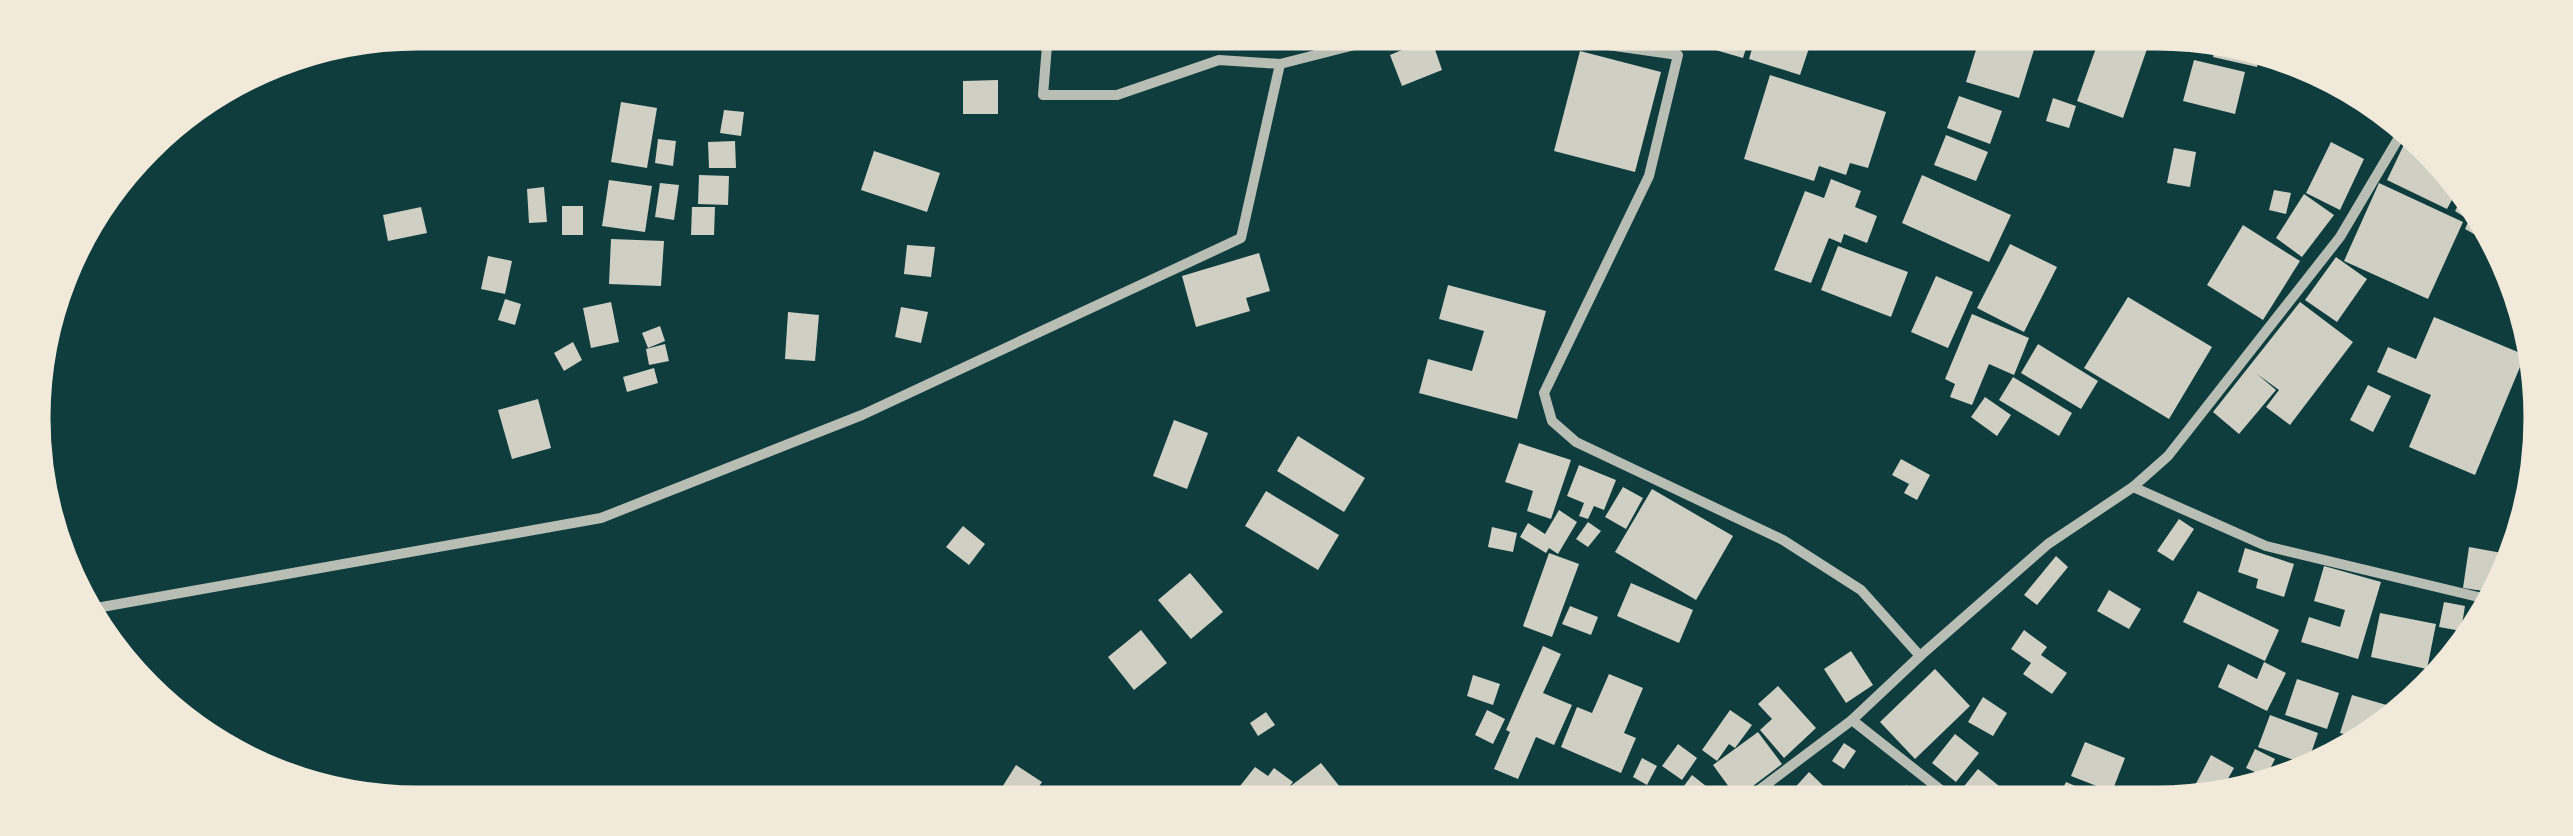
<svg xmlns="http://www.w3.org/2000/svg" width="2573" height="836" viewBox="0 0 2573 836" font-family="'Fira Sans Condensed',sans-serif">
  <style>
    .building { fill: #cfcfc3 }
    .lines { fill: none; stroke-linecap: round; stroke-linejoin: round }
    .minor { stroke: #b8beb3; stroke-width: 10 }
    .rim { fill: none; stroke: #f1e9da; stroke-width: 5 }
  </style>
  <rect width="100%" height="100%" fill="#0f3d3e"/>
  <g class="building">
    <polygon points="1698,35 1740,36 1750,36 1743,58 1695,44"/>
    <polygon points="1756,36 1813,36 1800,75 1749,59"/>
    <polygon points="1980,37 2038,37 2019,98 1966,82"/>
    <polygon points="2100,37 2114,37 2147,49 2123,118 2077,101"/>
    <polygon points="2156,37 2209,37 2206,51"/>
    <polygon points="1431,38 1442,70 1402,86 1390,55"/>
    <polygon points="2218,38 2231,38 2261,50 2257,67 2213,57"/>
    <polygon points="1580,51 1661,72 1635,172 1554,151"/>
    <polygon points="2194,60 2245,72 2235,114 2183,101"/>
    <polygon points="1770,75 1886,112 1868,168 1850,163 1846,175 1819,166 1814,181 1744,159"/>
    <polygon points="998,80 998,114 963,114 963,81"/>
    <polygon points="1959,96 2002,111 1990,144 1947,128"/>
    <polygon points="2053,98 2076,106 2069,128 2046,121"/>
    <polygon points="621,102 657,108 647,168 611,162"/>
    <polygon points="724,110 744,112 741,136 720,133"/>
    <polygon points="2409,134 2460,185 2447,209 2387,180"/>
    <polygon points="1946,135 1988,152 1976,181 1934,165"/>
    <polygon points="658,139 676,141 673,166 655,163"/>
    <polygon points="735,141 736,168 709,168 708,142"/>
    <polygon points="2331,142 2364,159 2340,210 2306,193"/>
    <polygon points="2174,148 2196,152 2190,187 2167,183"/>
    <polygon points="874,151 940,173 927,212 861,190"/>
    <polygon points="699,175 729,176 728,205 698,204"/>
    <polygon points="1922,175 2011,215 1989,262 1902,223"/>
    <polygon points="1831,179 1861,191 1855,207 1877,216 1867,243 1844,234 1841,243 1829,238 1811,283 1774,270 1805,191 1824,198"/>
    <polygon points="609,180 652,186 645,232 602,226"/>
    <polygon points="660,183 679,185 674,220 655,217"/>
    <polygon points="2379,183 2463,222 2428,299 2344,261"/>
    <polygon points="544,187 547,222 529,223 527,189"/>
    <polygon points="2274,190 2291,193 2286,214 2269,210"/>
    <polygon points="2466,191 2478,203 2494,241 2492,244 2465,229 2469,220 2455,211"/>
    <polygon points="2304,194 2334,215 2302,257 2276,238"/>
    <rect x="562" y="206" width="21" height="29"/>
    <polygon points="421,207 427,233 388,241 383,215"/>
    <polygon points="692,207 715,207 714,235 691,235"/>
    <polygon points="2243,225 2300,261 2263,320 2207,285"/>
    <polygon points="611,239 664,241 661,286 609,284"/>
    <polygon points="2010,244 2057,267 2024,332 1977,308"/>
    <polygon points="907,245 935,247 931,277 904,274"/>
    <polygon points="1838,246 1908,272 1891,317 1821,290"/>
    <polygon points="1259,253 1270,291 1246,298 1250,311 1196,327 1182,276"/>
    <polygon points="488,256 512,261 505,294 481,289"/>
    <polygon points="2336,257 2367,279 2337,322 2305,300"/>
    <polygon points="1936,276 1973,292 1948,348 1911,332"/>
    <polygon points="1448,285 1546,311 1517,419 1419,393 1428,359 1472,371 1484,331 1439,319"/>
    <polygon points="2128,297 2212,347 2169,419 2084,368"/>
    <polygon points="505,299 521,304 515,325 498,320"/>
    <polygon points="611,302 619,342 591,348 583,308"/>
    <polygon points="2300,302 2353,342 2290,425 2266,407 2279,390 2257,374 2276,390 2239,434 2213,412"/>
    <polygon points="901,307 928,312 921,343 895,337"/>
    <polygon points="788,312 819,315 815,361 785,359"/>
    <polygon points="1972,314 2029,338 2014,375 1989,364 1972,405 1950,397 1955,384 1945,379"/>
    <polygon points="2434,317 2525,355 2475,475 2409,447 2431,395 2377,372 2388,347 2416,359"/>
    <polygon points="660,326 665,341 648,348 642,333"/>
    <polygon points="573,342 582,360 564,371 554,353"/>
    <polygon points="665,344 669,361 649,365 646,349"/>
    <polygon points="2038,344 2098,381 2081,409 2021,373"/>
    <polygon points="654,368 658,383 627,392 623,377"/>
    <polygon points="2013,377 2072,413 2059,436 1999,400"/>
    <polygon points="2368,385 2391,396 2373,432 2350,420"/>
    <polygon points="1985,397 2011,415 1997,436 1971,417"/>
    <polygon points="538,399 551,448 512,459 498,410"/>
    <polygon points="1174,420 1208,433 1187,489 1153,476"/>
    <polygon points="1298,436 1365,478 1344,512 1277,471"/>
    <polygon points="1519,443 1571,460 1551,519 1527,511 1533,491 1505,482"/>
    <polygon points="1901,459 1930,475 1917,500 1904,493 1909,484 1892,475"/>
    <polygon points="1579,465 1616,480 1604,510 1594,506 1588,519 1579,516 1584,503 1567,496"/>
    <polygon points="1623,487 1643,498 1626,529 1605,517"/>
    <polygon points="1652,489 1733,536 1696,600 1615,552"/>
    <polygon points="1266,491 1339,535 1318,570 1245,526"/>
    <polygon points="1559,510 1577,522 1558,554 1549,548 1546,553 1520,537 1528,523 1545,534"/>
    <polygon points="2179,519 2194,529 2173,561 2157,551"/>
    <polygon points="1588,522 1601,531 1588,547 1576,539"/>
    <polygon points="963,526 985,544 969,565 946,547"/>
    <polygon points="1492,527 1517,533 1513,552 1488,547"/>
    <polygon points="2469,547 2513,555 2498,593 2463,588"/>
    <polygon points="2245,548 2294,564 2284,597 2256,588 2258,579 2238,572"/>
    <polygon points="1549,553 1579,564 1552,637 1523,626"/>
    <polygon points="2056,556 2068,567 2037,605 2024,595"/>
    <polygon points="2324,566 2381,582 2358,659 2301,642 2309,617 2340,627 2345,610 2314,601"/>
    <polygon points="1190,573 1223,612 1191,639 1158,600"/>
    <polygon points="1631,583 1693,610 1679,643 1617,616"/>
    <polygon points="2109,590 2141,609 2129,629 2097,611"/>
    <polygon points="2198,591 2279,630 2265,661 2183,622"/>
    <polygon points="2444,602 2465,606 2461,631 2439,627"/>
    <polygon points="1570,606 1598,617 1591,635 1562,624"/>
    <polygon points="2380,613 2436,624 2427,669 2371,657"/>
    <polygon points="1141,630 1167,663 1134,690 1108,657"/>
    <polygon points="2024,630 2047,647 2041,655 2067,673 2052,694 2023,674 2031,663 2011,649"/>
    <polygon points="1543,646 1561,654 1543,693 1572,705 1554,745 1536,737 1518,779 1494,769 1510,732 1506,730"/>
    <polygon points="1851,651 1873,685 1846,703 1824,669"/>
    <polygon points="2264,662 2286,673 2267,711 2218,687 2228,664 2257,679"/>
    <polygon points="1935,669 1970,706 1915,759 1880,722"/>
    <polygon points="1609,674 1643,688 1624,733 1636,738 1621,773 1561,747 1577,707 1592,713"/>
    <polygon points="1473,675 1500,684 1493,705 1467,696"/>
    <polygon points="2297,679 2339,693 2327,729 2285,715"/>
    <polygon points="1778,686 1816,728 1784,758 1760,730 1772,719 1758,704"/>
    <polygon points="2352,695 2397,708 2395,717 2364,739 2340,733"/>
    <polygon points="1983,697 2007,713 1993,736 1968,722"/>
    <polygon points="1487,710 1505,719 1493,744 1475,735"/>
    <polygon points="1730,710 1752,725 1735,748 1729,744 1717,761 1702,750"/>
    <polygon points="1266,712 1275,725 1258,736 1250,723"/>
    <polygon points="2270,715 2318,733 2307,765 2258,747"/>
    <polygon points="1758,732 1782,764 1737,798 1713,765"/>
    <polygon points="1955,734 1979,753 1956,782 1932,763"/>
    <polygon points="2085,742 2125,758 2112,792 2071,776"/>
    <polygon points="1844,743 1856,751 1844,769 1832,761"/>
    <polygon points="1678,744 1697,758 1682,780 1662,766"/>
    <polygon points="2326,744 2348,750 2319,768"/>
    <polygon points="2255,749 2275,759 2266,777 2246,768"/>
    <polygon points="2211,755 2234,768 2216,800 2208,802 2191,793"/>
    <polygon points="1642,758 1657,766 1647,785 1633,777"/>
    <polygon points="1321,763 1340,787 1323,801 1298,801 1288,788"/>
    <polygon points="1016,765 1042,782 1030,800 994,800"/>
    <polygon points="1255,767 1268,776 1274,768 1293,782 1278,801 1229,800"/>
    <polygon points="1978,769 2004,790 1994,802 1976,802 1961,790"/>
    <polygon points="1809,772 1840,802 1782,802"/>
    <polygon points="1692,775 1716,794 1711,801 1687,801 1678,794"/>
    <polygon points="2066,782 2113,802 2056,802"/>
    <polygon points="1906,785 1928,802 1893,802"/>
  </g>
  <g class="lines">
    <g class="minor">
      <polyline points="1048,33 1043,95 1117,95 1219,60 1280,64"/>
      <polyline points="1538,35 1678,55 1649,176 1544,393 1552,421 1576,442 1783,540 1861,590 1920,656"/>
      <polyline points="2133,487 2266,546 2495,601"/>
      <polyline points="85,610 601,518 862,415 1241,238 1280,64 1398,34"/>
      <polyline points="1852,720 1956,802"/>
      <polyline points="1743,802 1852,720 1920,656 2048,544 2133,487 2168,456 2340,237 2404,129"/>
    </g>
  </g>
  <path d="M0 0H2573V836H0ZM418 48H2156A370 370 0 0 1 2526 418V418A370 370 0 0 1 2156 788H418A370 370 0 0 1 48 418V418A370 370 0 0 1 418 48Z" fill="#f1e9da" fill-rule="evenodd"/>
  <path class="rim" d="M418 48H2156A370 370 0 0 1 2526 418V418A370 370 0 0 1 2156 788H418A370 370 0 0 1 48 418V418A370 370 0 0 1 418 48Z"/>
</svg>
